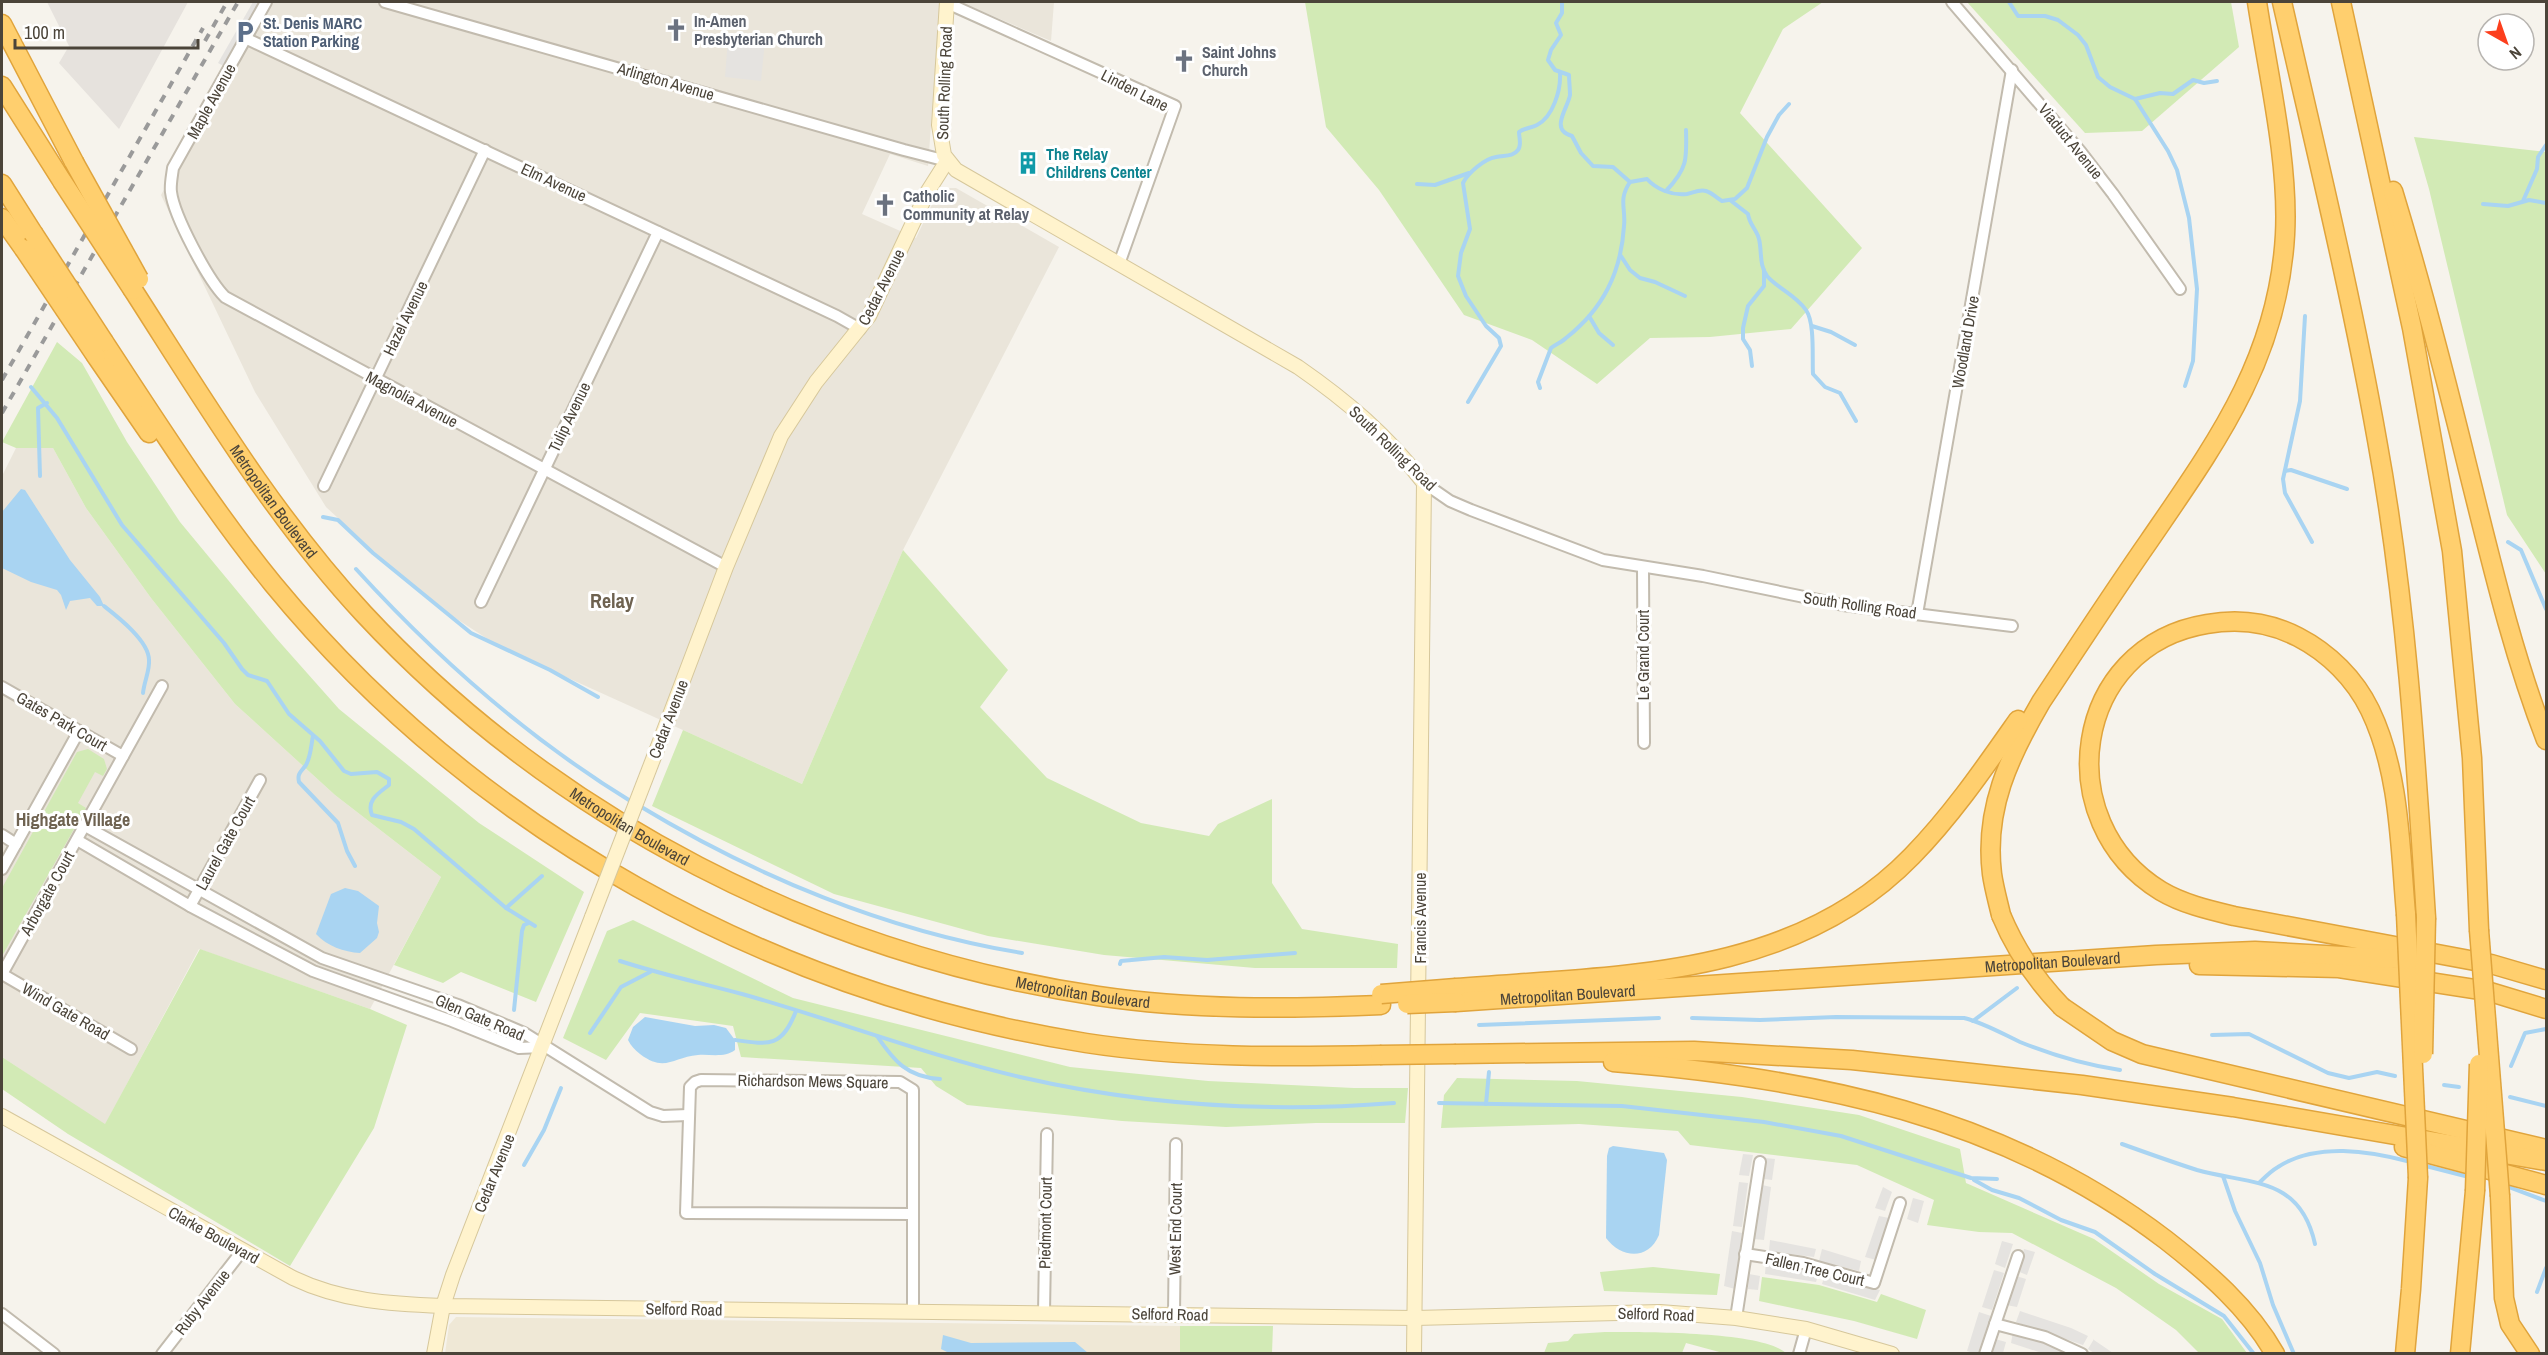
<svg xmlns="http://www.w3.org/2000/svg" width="2548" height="1355" viewBox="0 0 2548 1355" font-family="'Archivo Narrow',sans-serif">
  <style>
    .residential { fill: #eae5da }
    .industrial { fill: #e6e2dd }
    .education { fill: #efe8d6 }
    .green { fill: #d2eab5 }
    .parking { fill: #e5e3e0 }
    .water { fill: #a9d4f2 }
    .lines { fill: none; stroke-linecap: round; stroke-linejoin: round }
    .stream { stroke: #a9d4f2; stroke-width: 4 }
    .street-casing { stroke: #c2bbae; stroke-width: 14 }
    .secondary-casing { stroke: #d6c79b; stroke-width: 16 }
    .highway-casing { stroke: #e0a43c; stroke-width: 21 }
    .street { stroke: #fff; stroke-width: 10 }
    .secondary { stroke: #fff3cd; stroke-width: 14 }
    .highway { stroke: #ffcf6e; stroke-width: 18 }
    .rail { stroke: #9a9a9a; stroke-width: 4; stroke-dasharray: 8 8; stroke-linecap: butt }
    .secondary-bridge-casing { stroke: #d6c79b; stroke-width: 16; stroke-linecap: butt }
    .highway-bridge-casing { stroke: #e0a43c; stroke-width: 21; stroke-linecap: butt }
    .secondary-bridge { stroke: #fff3cd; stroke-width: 14 }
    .highway-bridge { stroke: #ffcf6e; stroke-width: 18 }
    .labels { text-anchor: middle; stroke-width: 6; stroke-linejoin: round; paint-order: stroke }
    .worship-label { font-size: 16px; font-weight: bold; fill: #5b616d; stroke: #fff; text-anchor: start }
    .service-label { font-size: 16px; font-weight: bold; fill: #4e5e75; stroke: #fff; text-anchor: start }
    .street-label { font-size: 16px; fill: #4b4439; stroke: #fff }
    .culture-label { font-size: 16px; font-weight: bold; fill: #0d838f; stroke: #fff; text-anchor: start }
    .neighbourhood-label { font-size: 18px; font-weight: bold; fill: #6e6250; stroke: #fff }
    .quarter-label { font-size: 20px; font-weight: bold; fill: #6e6250; stroke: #fff }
  </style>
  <rect width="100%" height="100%" fill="#f6f3ec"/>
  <g class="residential">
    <polygon points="270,2 940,2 928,166 890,154 862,214 916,238 937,194 945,188 956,188 1059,247 903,550 802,784 500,647 446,612 391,567 326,507 255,392 161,195"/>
    <polygon points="960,2 1054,2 1051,41"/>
    <polygon points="16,448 53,448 86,508 151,598 235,704 335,795 441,877 370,1009 199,949 105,1125 2,1057 2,476"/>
  </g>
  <polygon class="industrial" points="47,2 188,2 119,129 59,63 69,46"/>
  <polygon class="education" points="456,1317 1180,1326 1180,1354 445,1354 449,1325"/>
  <g class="green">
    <polygon points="1305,2 1823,2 1783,29 1740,113 1862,248 1791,329 1710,337 1650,338 1597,384 1532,340 1464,315 1379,190 1326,127"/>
    <polygon points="1967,2 2231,2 2239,47 2142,131 2085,133"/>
    <polygon points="2414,137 2546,152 2546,574 2507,515 2429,189"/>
    <polygon points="57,342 82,363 127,442 180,522 276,638 339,709 479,823 584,892 536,1002 461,972 443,983 394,965 441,877 335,795 235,704 151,598 86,508 53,448 16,448 2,442"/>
    <polygon points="903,550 1008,670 980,707 1047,778 1141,823 1209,836 1218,824 1272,799 1272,883 1302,929 1398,944 1397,968 1255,968 1104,955 988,936 834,894 652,806 683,730 802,784"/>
    <polygon points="88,749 104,759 107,769 103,776 95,772 78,803 86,808 2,956 2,888 77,752"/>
    <polygon points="633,920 793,998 1070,1067 1208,1081 1354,1088 1408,1088 1405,1123 1316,1123 1226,1127 1122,1121 967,1105 936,1086 921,1068 741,1057 733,1026 640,1013 606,1060 563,1038 607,931"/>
    <polygon points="200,949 370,1009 407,1025 374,1128 290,1266 68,1134 2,1089 2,1057 105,1124"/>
    <polygon points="1457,1078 1577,1081 1742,1097 1859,1115 1960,1149 1966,1183 2094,1239 2159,1284 2222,1319 2247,1353 2199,1353 2176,1330 2116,1288 2012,1233 1979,1232 1927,1225 1934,1200 1857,1165 1690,1145 1678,1131 1579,1124 1441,1128 1444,1095"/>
    <polygon points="1653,1267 1720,1274 1717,1295 1604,1291 1600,1272"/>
    <polygon points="1762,1277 1819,1285 1877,1302 1881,1294 1926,1310 1917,1339 1854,1321 1759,1301"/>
    <polygon points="1180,1326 1273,1326 1272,1353 1180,1353"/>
    <path d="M1605 1332C1642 1332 1762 1331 1786 1353H1723L1686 1343 1682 1353H1544L1548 1343 1568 1341 1574 1334Z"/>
  </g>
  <g class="parking">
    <polygon points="253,2 273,2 233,71 218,63"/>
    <polygon points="728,38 765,41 761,81 725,77"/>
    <polygon points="1743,1154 1753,1155 1749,1176 1739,1175"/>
    <polygon points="1765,1158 1775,1159 1772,1180 1764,1179"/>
    <polygon points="1739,1182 1748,1183 1742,1227 1733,1226"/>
    <polygon points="1762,1185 1771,1187 1764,1240 1754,1239"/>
    <polygon points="1883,1187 1892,1192 1885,1211 1875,1208"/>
    <polygon points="1913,1198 1924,1201 1918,1223 1907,1219"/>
    <polygon points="1879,1216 1889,1218 1876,1260 1865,1257"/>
    <polygon points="1732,1231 1742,1233 1735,1289 1724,1286"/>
    <polygon points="1770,1240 1816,1249 1814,1257 1769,1251"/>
    <polygon points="2002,1241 2013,1244 2005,1268 1995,1264"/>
    <polygon points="1822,1249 1861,1261 1859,1271 1819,1261"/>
    <polygon points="2024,1249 2035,1252 2027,1275 2017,1271"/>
    <polygon points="1766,1262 1811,1269 1819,1272 1816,1282 1765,1274"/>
    <polygon points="1994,1270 2004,1273 1992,1310 1982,1307"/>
    <polygon points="1749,1274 1760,1276 1758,1290 1748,1289"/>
    <polygon points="1825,1274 1880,1290 1875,1300 1822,1284"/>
    <polygon points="2016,1276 2026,1279 2017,1307 2006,1305"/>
    <polygon points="2020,1311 2071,1328 2088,1336 2083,1345 2016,1322"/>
    <polygon points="1979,1312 1991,1316 1978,1353 1973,1353 1967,1351"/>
    <polygon points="2013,1332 2064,1349 2073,1353 2042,1353 2011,1343"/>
    <polygon points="1995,1339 2006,1342 2003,1353 1991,1354"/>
    <polygon points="2094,1339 2094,1340 2113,1353 2094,1353 2088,1349"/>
  </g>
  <g class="water">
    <polygon points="21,489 25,490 70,560 100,597 104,606 97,606 90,598 70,601 66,610 61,595 57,590 31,582 2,568 2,512"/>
    <path d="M345 888 358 891 379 906 377 923 379 932 377 938 360 953C344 952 327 946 316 934L331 894Z"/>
    <path d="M645 1017 695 1026 714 1025 726 1028 735 1040V1050C725 1058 710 1054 698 1055 673 1057 665 1073 640 1054 635 1050 631 1046 628 1040L633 1027Z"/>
    <path d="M1613 1146 1664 1153 1667 1160 1659 1235C1648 1261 1621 1258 1606 1238L1607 1156 1609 1148Z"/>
    <polygon points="943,1335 971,1343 1075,1342 1088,1353 949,1353 941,1349"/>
  </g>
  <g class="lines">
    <g class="stream">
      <path d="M1562 2V13L1556 23 1561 35 1551 50 1548 60 1555 70 1569 75C1569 81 1570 88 1570 95 1568 108 1549 130 1572 136L1581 153 1593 166 1613 167 1630 182"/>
      <polyline points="2009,2 2018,16 2045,16 2058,20 2078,35 2086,45 2098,77 2110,87 2135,99 2168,151 2177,170 2189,218 2197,289 2193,361 2185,386"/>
      <polyline points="2135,99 2160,93 2173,94 2193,80 2204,83 2217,81"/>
      <polyline points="1417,184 1435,185 1469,173"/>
      <path d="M1666 191C1687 169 1687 160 1686 130"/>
      <path d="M1730 200 1748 214C1749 224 1757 230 1759 239 1762 251 1759 265 1767 276 1777 288 1796 295 1806 310 1815 323 1812 357 1813 374L1825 387 1840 393 1856 421"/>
      <polyline points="2523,201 2537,169 2538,157 2546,145"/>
      <polyline points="2483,204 2508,206 2529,200 2546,203"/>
      <polyline points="1621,256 1630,270 1640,278 1655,282 1685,296"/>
      <polyline points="1589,316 1599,333 1613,345"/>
      <polyline points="2305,316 2300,401 2283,479 2285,493 2312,542"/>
      <polyline points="1812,326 1831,332 1855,345"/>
      <polyline points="1752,366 1750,350 1743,339 1743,328 1748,306 1764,286 1764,270"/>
      <path d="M31 387 57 418 122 525 224 643 242 669 248 675 267 681 289 714 320 741 344 771 351 774 377 772 389 779V785C379 793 366 800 372 815L401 822 414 829 506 908 535 926"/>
      <path d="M1540 388 1538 382 1551 348C1556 344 1562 342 1566 338 1603 309 1621 273 1624 226 1626 208 1618 200 1630 182L1647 179C1656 189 1672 196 1687 194 1693 193 1699 189 1706 191 1712 193 1717 198 1722 201L1735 199 1747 188 1767 137 1779 115 1789 104"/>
      <path d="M1468 402 1501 346 1499 338 1486 326 1466 296 1458 276 1461 253 1470 229 1463 183C1468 173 1484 159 1496 157 1504 155 1513 157 1518 150 1522 145 1519 138 1519 132 1524 128 1531 128 1537 125 1553 117 1561 90 1560 73"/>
      <polyline points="2285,471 2291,470 2347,489"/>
      <polyline points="40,476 38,408 47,403"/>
      <polyline points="323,517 338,520 373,553 471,633 550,670 598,697"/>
      <polyline points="2508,542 2521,550 2546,609"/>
      <path d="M356 569C437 658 529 739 632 802"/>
      <path d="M104 606C118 617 149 641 149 660 150 670 144 682 143 693"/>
      <path d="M313 736C311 745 311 756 306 765 301 772 297 773 299 782L338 823 347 851 355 866"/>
      <path d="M638 805C755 876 887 931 1022 953"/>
      <polyline points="506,908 542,876"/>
      <path d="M620 961C660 974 701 983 742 994 835 1020 926 1055 1020 1077 1142 1105 1270 1113 1394 1103"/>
      <polyline points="1120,964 1121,961 1164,957 1207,960 1295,953"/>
      <polyline points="514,1010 522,931 524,925 529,923"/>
      <path d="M1692 1018 1760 1020 1836 1017 1964 1018C1984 1023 2001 1033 2020 1042 2052 1055 2086 1065 2120 1070"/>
      <polyline points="1973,1021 2017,988"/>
      <polyline points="1479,1025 1659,1018"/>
      <polyline points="590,1033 621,987 650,972"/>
      <polyline points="2212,1035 2249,1034 2328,1073 2349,1078 2377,1072 2395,1076"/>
      <path d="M877 1036C894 1061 907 1077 940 1079"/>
      <path d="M735 1040C770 1045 782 1047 796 1011"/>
      <polyline points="2511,1066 2525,1033 2546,1029"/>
      <polyline points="2444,1085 2459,1087"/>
      <polyline points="2510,1097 2546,1106"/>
      <polyline points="1439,1103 1622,1106 1764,1122 1841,1136 1971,1178 1997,1179"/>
      <polyline points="1486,1104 1489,1072"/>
      <path d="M2122 1144C2147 1153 2172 1162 2197 1170 2251 1185 2300 1176 2315 1244"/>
      <polyline points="524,1165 544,1130 561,1088"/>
      <polyline points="2422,1165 2469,1177"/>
      <polyline points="2223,1176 2235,1211 2260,1263 2273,1305 2294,1354"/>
      <polyline points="1974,1180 1992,1190 2019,1198 2061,1220 2095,1232 2155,1274 2224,1316 2254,1354"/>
      <path d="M2260 1182C2265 1177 2271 1171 2278 1167 2316 1142 2370 1151 2411 1162"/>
      <polyline points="2506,1186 2546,1201"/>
      <polyline points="2537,1292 2546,1268"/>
    </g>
    <g class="street-casing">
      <g id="street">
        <path d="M266 2 173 168C172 176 170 185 171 192 174 216 208 280 225 297L726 567"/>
        <polyline points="385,2 904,150 947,161"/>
        <polyline points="1952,2 2080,151 2113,194 2180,289"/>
        <polyline points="947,3 1175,106 1119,264"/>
        <polyline points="245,38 837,316 860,329"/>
        <polyline points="1424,483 1450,501 1471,510 1603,560 1703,576 1843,605 2012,626"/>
        <polyline points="324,486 485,150"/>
        <polyline points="1643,568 1644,743"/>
        <polyline points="481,602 658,232"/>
        <polyline points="1917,614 2012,70"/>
        <polyline points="2,687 123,756"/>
        <polyline points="85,826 322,958 458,1005 524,1033 650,1112 663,1116 688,1115"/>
        <polyline points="2,835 16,844"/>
        <polyline points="77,840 190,906 313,971 452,1021 519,1048 543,1047"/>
        <polyline points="2,869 79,731"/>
        <polyline points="190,906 260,780"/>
        <polyline points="2,974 162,686"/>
        <polyline points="2,974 131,1049"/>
        <polyline points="912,1214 686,1213 690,1087 695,1082 701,1080 900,1082 913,1090 913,1311"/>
        <polyline points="1745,1254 1803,1263 1874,1283 1900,1203"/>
        <polyline points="1044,1313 1047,1134"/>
        <polyline points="2,1314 54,1354"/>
        <polyline points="1174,1314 1176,1144"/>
        <polyline points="1736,1318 1760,1162"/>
        <polyline points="1995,1324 2045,1337 2082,1354"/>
        <polyline points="162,1354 242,1251"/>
        <polyline points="1799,1354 1806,1329"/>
        <polyline points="1985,1354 2018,1256"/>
      </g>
    </g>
    <g class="secondary-casing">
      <g id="secondary">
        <path d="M947 2 939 125 944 155 956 170 1298 367C1347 401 1387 435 1424 483L1414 1354"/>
        <polyline points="657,749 726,567 781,436 816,382 869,316 928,191 947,161"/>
        <path d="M2 1116 293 1278C341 1301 390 1304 443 1306L1415 1318 1660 1312 1736 1318 1806 1329 1892 1354"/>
        <polyline points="434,1354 443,1306 453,1275 592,917"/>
      </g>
    </g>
    <g class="highway-casing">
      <g id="highway">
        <path d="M2282 2C2315 147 2351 293 2377 440 2406 598 2416 758 2426 918"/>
        <polyline points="2341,2 2412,328 2452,551 2472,758 2479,930"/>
        <polyline points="2,24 74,162"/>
        <polyline points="2,86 62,181"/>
        <polyline points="2,184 33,233"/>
        <path d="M2393 191C2421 283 2445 375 2468 469 2491 561 2512 652 2546 740"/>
        <polyline points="2,218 24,249"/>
        <path id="s1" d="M133 290C205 402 273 516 364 614 555 819 821 955 1098 996 1192 1010 1286 1009 1381 1005"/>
        <path d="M104 342C158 424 211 508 273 584 476 831 771 993 1086 1043 1183 1058 1282 1057 1380 1055"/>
        <polyline points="96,356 149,433"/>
        <path d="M2406 914C2400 847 2400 772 2370 710 2355 679 2329 653 2298 637 2269 622 2240 618 2207 624 2072 646 2048 822 2161 891 2183 904 2209 910 2234 916L2491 964 2546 980"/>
        <path d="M2001 915C1998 902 1994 888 1992 874 1984 809 2009 757 2041 702 2077 648 2112 594 2149 541 2216 443 2278 359 2285 235 2289 162 2268 74 2257 2"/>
        <polyline points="2199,965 2339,968 2487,991 2546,1009"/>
        <path d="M1456 988C1616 975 1792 980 1912 856 1952 815 1985 767 2018 720"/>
        <path id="s2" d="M1456 1002 2156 955 2255 951 2415 960"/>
        <polyline points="2062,1007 2112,1041 2142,1054 2546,1149"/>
        <polyline points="1456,1054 1694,1051 1852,1060 2082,1085 2233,1107 2546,1161"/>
        <path d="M1613 1062C1813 1078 2003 1115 2166 1240 2207 1272 2249 1308 2275 1354"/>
        <polyline points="2404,1147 2546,1185"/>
        <polyline points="2500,1196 2504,1298 2510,1324 2530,1354"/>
        <polyline points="2405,1354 2411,1289 2418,1178"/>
        <polyline points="2460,1354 2475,1191"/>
      </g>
    </g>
    <use href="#street" class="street"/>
    <use href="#secondary" class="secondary"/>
    <use href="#highway" class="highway"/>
    <g class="rail">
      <polyline points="205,41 227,2"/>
      <polyline points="2,380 203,28"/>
      <polyline points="2,413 238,2"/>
    </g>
    <g class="secondary-bridge-casing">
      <polyline id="secondary-bridge" points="592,917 657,749"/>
    </g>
    <g class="highway-bridge-casing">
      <g id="highway-bridge">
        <polyline points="74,162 139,279"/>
        <polyline points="62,181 133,290"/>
        <polyline points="33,233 104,342"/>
        <polyline points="24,249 96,356"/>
        <polyline points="2406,914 2418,1178"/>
        <path d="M2001 915C2016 951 2035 979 2062 1007"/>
        <polyline points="2479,930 2500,1196"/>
        <polyline points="1381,994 1456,988"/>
        <polyline points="1407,1004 1456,1002"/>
        <polyline points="2423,1054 2426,918"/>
        <polyline points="1380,1055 1456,1054"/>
        <polyline points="2475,1191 2479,1064"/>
      </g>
    </g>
    <use href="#secondary-bridge" class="secondary-bridge"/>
    <use href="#highway-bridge" class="highway-bridge"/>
  </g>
  <defs>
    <g id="church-bare" transform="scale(1.8)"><path d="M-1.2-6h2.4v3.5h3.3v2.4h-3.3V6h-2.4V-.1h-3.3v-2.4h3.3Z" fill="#6b7280" stroke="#fff" stroke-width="2.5" paint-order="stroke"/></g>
    <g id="parking-bare" transform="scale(1.8)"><path d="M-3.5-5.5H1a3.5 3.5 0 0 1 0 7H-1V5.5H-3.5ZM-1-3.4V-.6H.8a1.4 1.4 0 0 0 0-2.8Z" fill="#5c6f8a" stroke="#fff" stroke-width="2.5" paint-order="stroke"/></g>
    <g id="building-bare" transform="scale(1.8)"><path d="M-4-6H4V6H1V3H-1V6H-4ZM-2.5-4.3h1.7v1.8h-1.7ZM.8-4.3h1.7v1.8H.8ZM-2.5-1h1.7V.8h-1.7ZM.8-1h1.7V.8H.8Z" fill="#0f9aa8" stroke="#fff" stroke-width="2.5" paint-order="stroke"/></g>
  </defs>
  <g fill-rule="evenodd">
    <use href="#church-bare" x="676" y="30"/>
    <use href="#parking-bare" x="245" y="32"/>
    <use href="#church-bare" x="1184" y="61"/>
    <use href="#building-bare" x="1028" y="163"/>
    <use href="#church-bare" x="885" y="205"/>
  </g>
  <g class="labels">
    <g class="worship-label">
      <text x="694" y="27">In-Amen<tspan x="694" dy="18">Presbyterian Church</tspan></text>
      <text x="1202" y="58">Saint Johns<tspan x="1202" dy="18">Church</tspan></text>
      <text x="903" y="202">Catholic<tspan x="903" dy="18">Community at Relay</tspan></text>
    </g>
    <g class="service-label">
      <text x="263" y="29">St. Denis MARC<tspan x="263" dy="18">Station Parking</tspan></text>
    </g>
    <g class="street-label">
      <text transform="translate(666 81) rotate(16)" y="6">Arlington Avenue</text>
      <text transform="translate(944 83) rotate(-88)" y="6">South Rolling Road</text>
      <text transform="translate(1135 90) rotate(27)" y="6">Linden Lane</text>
      <text transform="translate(211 101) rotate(-61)" y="6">Maple Avenue</text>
      <text transform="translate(2071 141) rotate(51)" y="6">Viaduct Avenue</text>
      <text transform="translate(554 182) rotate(25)" y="6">Elm Avenue</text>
      <text transform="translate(881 287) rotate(-63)" y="6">Cedar Avenue</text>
      <text transform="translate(405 318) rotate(-64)" y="6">Hazel Avenue</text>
      <text transform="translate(1965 342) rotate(-80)" y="6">Woodland Drive</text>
      <text transform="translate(412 399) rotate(28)" y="6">Magnolia Avenue</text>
      <text transform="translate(569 417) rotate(-64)" y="6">Tulip Avenue</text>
      <text transform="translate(1393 448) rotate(44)" y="6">South Rolling Road</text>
      <text dy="6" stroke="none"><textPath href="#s1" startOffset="254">Metropolitan Boulevard</textPath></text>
      <text transform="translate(1860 605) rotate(8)" y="6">South Rolling Road</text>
      <text transform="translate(1643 655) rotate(-90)" y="6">Le Grand Court</text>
      <text transform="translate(668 719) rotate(-69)" y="6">Cedar Avenue</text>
      <text transform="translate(62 721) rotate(30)" y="6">Gates Park Court</text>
      <text dy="6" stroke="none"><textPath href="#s1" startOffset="740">Metropolitan Boulevard</textPath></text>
      <text transform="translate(225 843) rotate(-61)" y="6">Laurel Gate Court</text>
      <text transform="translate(47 893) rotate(-61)" y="6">Arborgate Court</text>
      <text transform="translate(1420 918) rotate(-90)" y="6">Francis Avenue</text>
      <text dy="6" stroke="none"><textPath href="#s2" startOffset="598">Metropolitan Boulevard</textPath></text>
      <text dy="6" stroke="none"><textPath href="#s1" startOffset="1226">Metropolitan Boulevard</textPath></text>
      <text dy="6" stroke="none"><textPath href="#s2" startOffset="112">Metropolitan Boulevard</textPath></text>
      <text transform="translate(66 1011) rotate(30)" y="6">Wind Gate Road</text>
      <text transform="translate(480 1017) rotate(23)" y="6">Glen Gate Road</text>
      <text transform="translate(813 1081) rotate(1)" y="6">Richardson Mews Square</text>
      <text transform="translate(494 1173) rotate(-68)" y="6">Cedar Avenue</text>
      <text transform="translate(1045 1223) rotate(-89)" y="6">Piedmont Court</text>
      <text transform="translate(1175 1229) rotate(-89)" y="6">West End Court</text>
      <text transform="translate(214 1235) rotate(29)" y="6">Clarke Boulevard</text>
      <text transform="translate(1815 1269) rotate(13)" y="6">Fallen Tree Court</text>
      <text transform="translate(202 1302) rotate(-52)" y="6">Ruby Avenue</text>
      <text transform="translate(684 1309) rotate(1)" y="6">Selford Road</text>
      <text transform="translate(1170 1314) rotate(1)" y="6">Selford Road</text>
      <text transform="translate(1656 1314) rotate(2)" y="6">Selford Road</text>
    </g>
    <g class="culture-label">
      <text x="1046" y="160">The Relay<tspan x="1046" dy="18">Childrens Center</tspan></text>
    </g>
    <g class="neighbourhood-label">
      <text x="73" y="826">Highgate Village</text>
    </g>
    <g class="quarter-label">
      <text x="612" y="608">Relay</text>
    </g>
  </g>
  <rect width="2548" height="1355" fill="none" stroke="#4b4439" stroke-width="6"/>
  <g transform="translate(2506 42) rotate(140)"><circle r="28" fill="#ffffff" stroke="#b7b4b0" stroke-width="1.5"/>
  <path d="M0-4.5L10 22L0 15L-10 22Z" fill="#fc3f1d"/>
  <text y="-9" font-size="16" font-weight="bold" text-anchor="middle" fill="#4b4439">N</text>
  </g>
  <path d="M15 39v9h183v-9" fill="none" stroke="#4b4439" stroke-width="3"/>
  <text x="24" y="39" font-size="18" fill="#4b4439" stroke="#ffffff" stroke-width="4.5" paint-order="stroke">100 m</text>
</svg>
